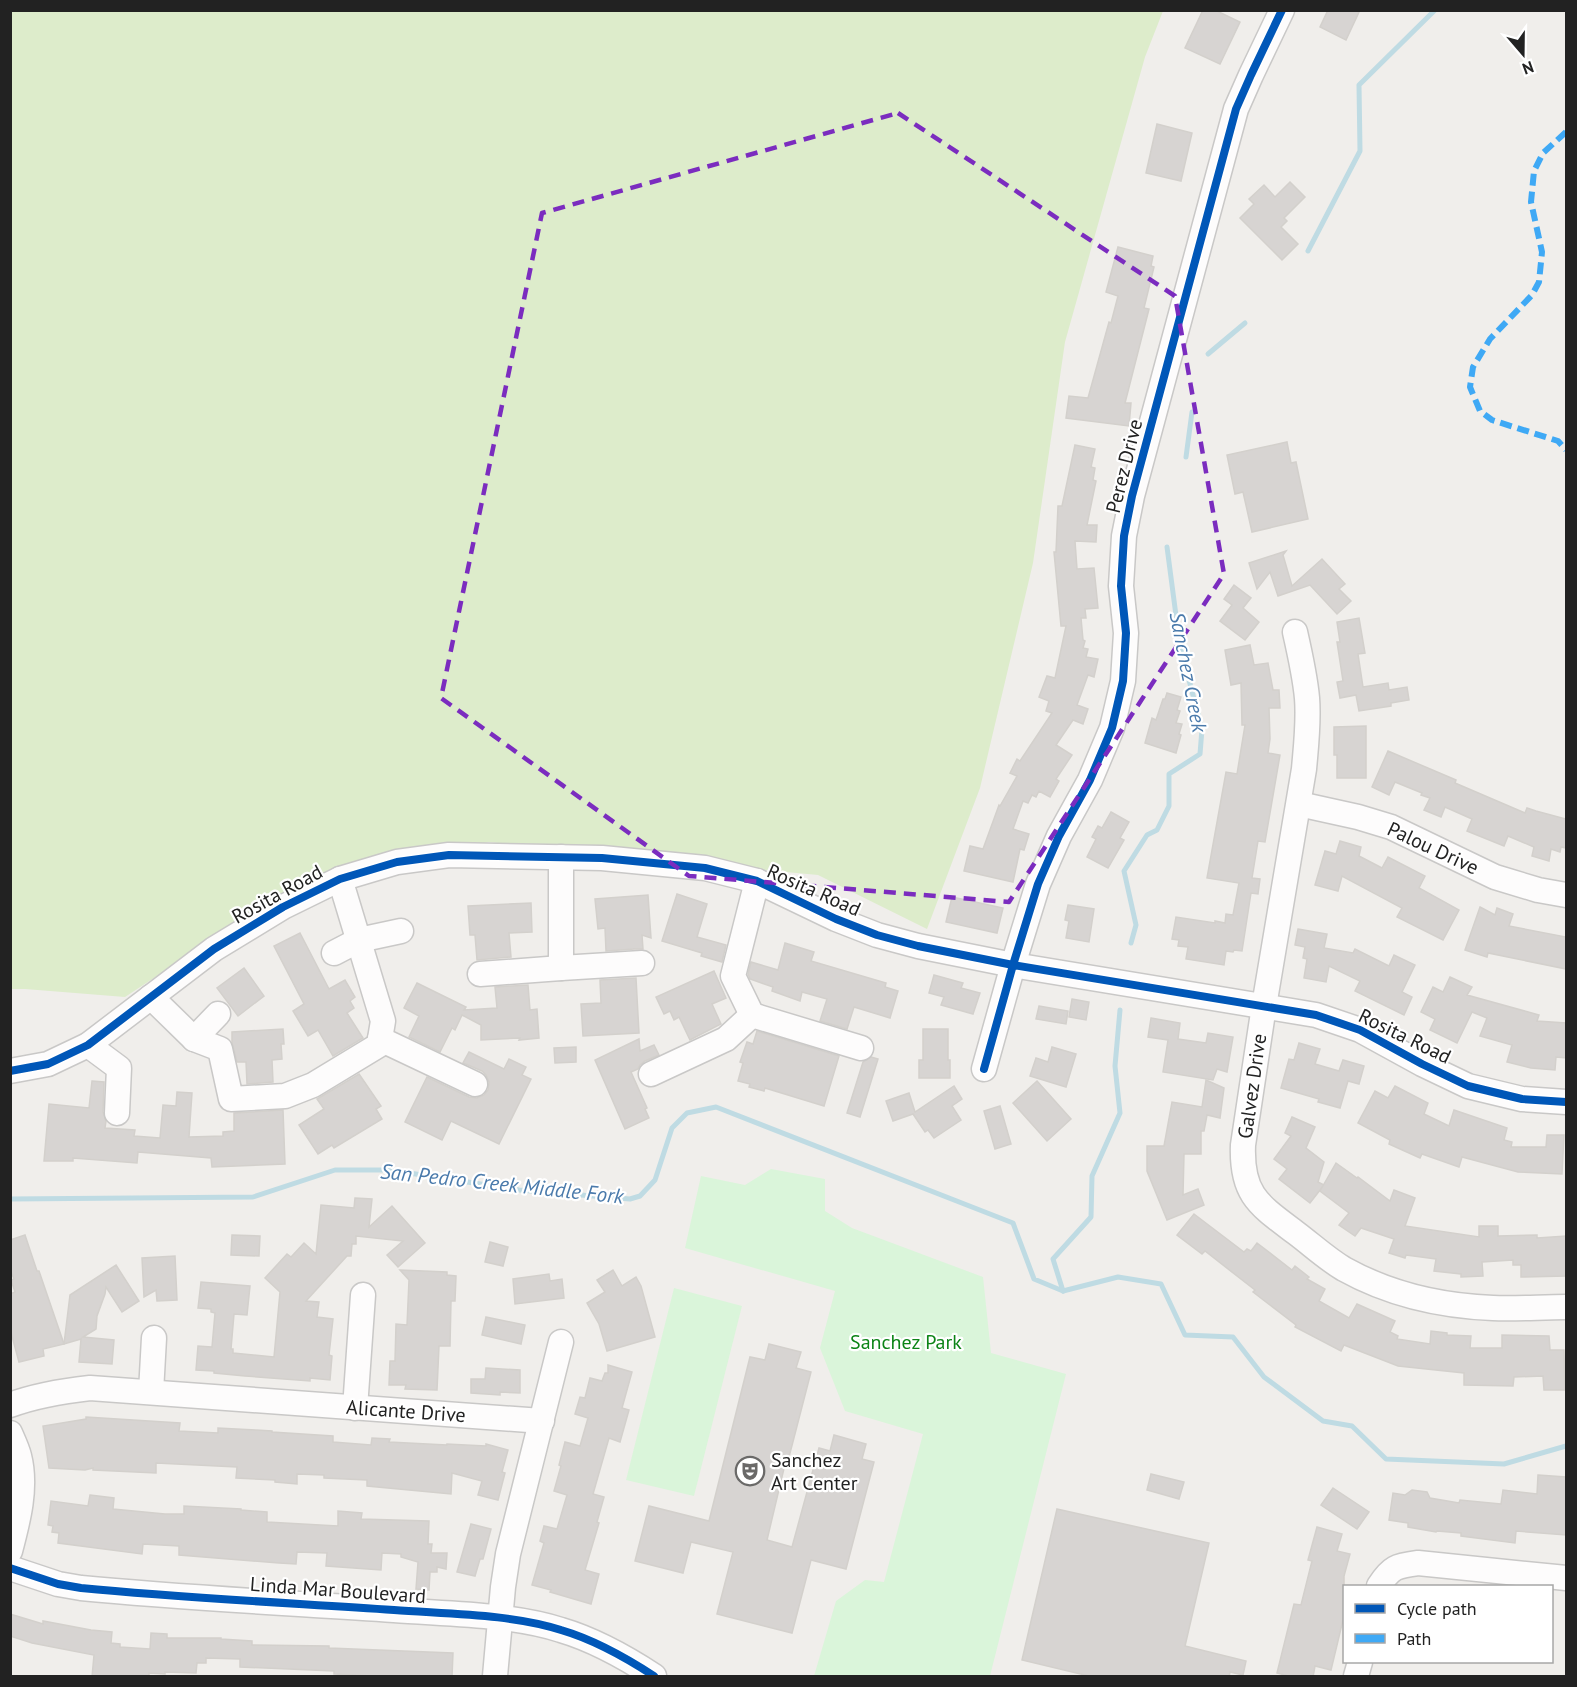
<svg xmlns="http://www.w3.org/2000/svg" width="1577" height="1687" viewBox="0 0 1577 1687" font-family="'PT Sans',sans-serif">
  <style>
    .grass { fill: #ddeccb }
    .park { fill: #daf5da }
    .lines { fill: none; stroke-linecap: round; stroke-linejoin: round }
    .stream { stroke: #bfdbe3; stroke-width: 5 }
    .building { fill: #d7d4d2; stroke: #d3d0cc; stroke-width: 1.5 }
    .minor-casing { stroke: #c9c8c7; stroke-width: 27 }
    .minor { stroke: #fdfcfc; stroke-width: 24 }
    .quiet { stroke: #3fa9f5; stroke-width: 6; stroke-dasharray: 12 6; stroke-linecap: butt }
    .cycleway-casing { stroke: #fff; stroke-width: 11 }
    .cycleway { stroke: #0057b8; stroke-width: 8 }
    .marked { fill: none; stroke: #7b2cbf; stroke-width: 4.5; stroke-dasharray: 12 8; stroke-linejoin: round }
    .labels { text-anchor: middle; stroke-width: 4.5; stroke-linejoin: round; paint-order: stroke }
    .street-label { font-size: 20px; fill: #222; stroke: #fff }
    .park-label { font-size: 20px; fill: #0c8416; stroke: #fff }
    .poi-label { font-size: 20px; fill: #222; stroke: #fff; text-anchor: start }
    .water-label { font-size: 21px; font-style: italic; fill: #4a7aab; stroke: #fff }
  </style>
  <rect width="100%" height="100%" fill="#f0eeeb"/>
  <polygon class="grass" points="10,11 1163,11 1145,57 1065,342 1033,563 980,788 927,929 818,875 649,859 489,842 298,883 125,997 25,989 11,989"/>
  <g class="park">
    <polygon points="771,1169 825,1179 825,1211 852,1228 983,1277 991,1353 1066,1374 990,1676 814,1676 836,1601 865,1580 884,1582 923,1434 845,1411 820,1348 835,1291 685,1248 701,1176 745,1185"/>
    <polygon points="674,1288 742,1306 694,1496 626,1480"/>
  </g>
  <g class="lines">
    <g class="stream">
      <polyline points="1308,251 1360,151 1359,85 1435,10"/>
      <polyline points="1208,354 1245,323"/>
      <polyline points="1186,457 1192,412"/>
      <polyline points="1131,943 1136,925 1124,871 1147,835 1157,830 1169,806 1169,774 1200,754 1202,729 1180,646 1167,547"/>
      <polyline points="10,1199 253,1197 335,1170 390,1170 519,1190 630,1199 640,1196 655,1180 672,1128 687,1113 716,1107 1013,1223 1034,1279 1063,1291"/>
      <polyline points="1063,1291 1118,1277 1161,1284 1185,1335 1233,1337 1264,1377 1323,1421 1352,1426 1386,1459 1504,1464 1566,1446"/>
      <polyline points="1063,1291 1053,1259 1091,1217 1092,1176 1120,1113 1115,1066 1120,1010"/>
    </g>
  </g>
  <g class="building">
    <polygon points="1203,10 1215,10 1240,22 1220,64 1185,48"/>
    <polygon points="1328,10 1360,10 1346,40 1320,27"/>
    <polygon points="1157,124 1192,133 1181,181 1146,173"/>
    <polygon points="1290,182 1305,197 1284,218 1287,221 1281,227 1298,244 1282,260 1240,218 1254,204 1249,199 1264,185 1275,197"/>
    <polygon points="1118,247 1153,256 1151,266 1154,267 1144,308 1149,309 1125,403 1131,403 1129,426 1066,418 1069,396 1088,398 1109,322 1111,323 1118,296 1106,292"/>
    <polygon points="1287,442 1291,463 1296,462 1308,519 1252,532 1243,492 1235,494 1227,455"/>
    <polygon points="1075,445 1095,449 1091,467 1095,468 1093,480 1096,481 1087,525 1097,525 1096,542 1075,541 1077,569 1094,568 1098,608 1085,609 1086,618 1081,618 1083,640 1085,641 1083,648 1088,649 1086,657 1098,659 1094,677 1088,675 1077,705 1088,709 1083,724 1073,720 1056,745 1072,755 1056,779 1059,781 1050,797 1039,791 1036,797 1032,795 1028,803 1023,801 1013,829 1029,834 1024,850 1020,849 1013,882 964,871 970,846 983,849 999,805 1000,806 1017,776 1010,773 1017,759 1020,761 1052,713 1046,711 1049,701 1039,697 1047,676 1055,678 1066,626 1061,626 1054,552 1056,552 1058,506 1062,506"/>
    <polygon points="1286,551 1283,555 1292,586 1322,559 1345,584 1339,589 1351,601 1337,614 1310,585 1278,596 1270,572 1257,589 1249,563"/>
    <polygon points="1234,585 1251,598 1243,608 1259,622 1245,640 1220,621 1232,605 1224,599"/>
    <polygon points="1359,618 1365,653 1358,654 1363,687 1388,683 1389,690 1407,687 1409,700 1391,703 1391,706 1359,711 1356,695 1340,698 1337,682 1343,681 1337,642 1340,642 1337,622"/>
    <polygon points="1250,645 1254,665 1268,663 1273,690 1279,690 1280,708 1269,708 1270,739 1268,753 1280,755 1265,842 1258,841 1252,878 1260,879 1258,894 1251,893 1242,951 1234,950 1233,952 1226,951 1224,965 1186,959 1188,947 1178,946 1179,940 1172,939 1176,917 1215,923 1215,921 1225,923 1226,914 1233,915 1239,883 1207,878 1226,772 1237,774 1245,725 1242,725 1241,683 1231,685 1225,650"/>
    <polygon points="1167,693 1181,697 1177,710 1180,711 1176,723 1182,724 1179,734 1181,735 1176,753 1145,743 1152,718 1156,720 1163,699 1165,699"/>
    <polygon points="1366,726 1366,778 1337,778 1337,755 1334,755 1334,727"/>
    <polygon points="1388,751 1456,780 1455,783 1525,813 1527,808 1536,811 1566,819 1566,848 1561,847 1560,852 1551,849 1549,861 1532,856 1534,847 1508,836 1504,846 1467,831 1472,819 1445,807 1441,817 1424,810 1430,798 1421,795 1422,793 1395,782 1389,795 1372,787"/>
    <polygon points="1111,812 1129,822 1120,838 1124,840 1108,868 1087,857 1096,839 1092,837 1098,826 1102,828"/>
    <polygon points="1340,841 1361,847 1359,856 1382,868 1388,857 1425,876 1419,888 1459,910 1443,940 1397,917 1402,908 1342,876 1338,891 1315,885 1325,851 1336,854"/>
    <polygon points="677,894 707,904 697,937 726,945 722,962 701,956 702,953 662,941"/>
    <polygon points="648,895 651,938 642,935 643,949 634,949 634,948 634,949 606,951 605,928 598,929 595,899"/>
    <polygon points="952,897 1003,908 997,933 946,922"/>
    <polygon points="531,903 532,932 509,933 511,957 477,960 475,935 470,935 468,906"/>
    <polygon points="1068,905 1094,909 1089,942 1066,938 1069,921 1065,920"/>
    <polygon points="1480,907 1495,915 1497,908 1513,914 1509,926 1566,937 1566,969 1488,953 1487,957 1465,950"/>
    <polygon points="1298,929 1327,934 1324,948 1353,953 1355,949 1389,966 1394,955 1415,965 1402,992 1412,997 1404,1015 1355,991 1360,981 1329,966 1326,982 1304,978 1307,959 1303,958 1305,947 1295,945"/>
    <polygon points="300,933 329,989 345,980 355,997 350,1001 354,1008 347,1013 363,1038 333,1056 318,1030 308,1036 293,1011 304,1004 274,946"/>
    <polygon points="785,943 814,952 811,961 886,983 885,987 898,991 890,1018 854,1007 847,1029 820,1021 827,999 802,992 800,1001 772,991 773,987 750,979 748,974 751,962 778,970"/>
    <polygon points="244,968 264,996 238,1016 217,988"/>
    <polygon points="714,971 726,998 712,1004 721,1024 690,1040 679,1017 674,1020 670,1011 664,1014 656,997"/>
    <polygon points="934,975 963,983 961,988 980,993 973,1014 941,1005 944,997 929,993"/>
    <polygon points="1450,977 1472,987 1467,995 1539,1015 1537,1021 1566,1023 1566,1058 1556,1057 1555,1070 1531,1068 1507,1062 1512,1045 1480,1036 1487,1018 1472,1012 1457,1043 1430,1030 1435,1019 1421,1012 1433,987 1443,992"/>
    <polygon points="636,978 639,1033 583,1036 581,1004 601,1003 600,980"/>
    <polygon points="417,983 466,1007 464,1010 497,1008 495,987 528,985 530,1010 537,1009 539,1038 519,1040 520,1038 481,1040 481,1025 462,1015 455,1030 452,1028 440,1052 409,1037 419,1016 404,1008"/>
    <polygon points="1072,999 1089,1002 1086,1020 1069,1017"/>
    <polygon points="1039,1006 1068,1011 1066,1024 1036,1019"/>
    <polygon points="1151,1018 1180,1023 1178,1039 1206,1043 1208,1033 1233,1037 1227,1072 1217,1069 1213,1080 1163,1072 1168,1040 1148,1037"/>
    <polygon points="283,1029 284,1044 281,1044 282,1059 272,1060 273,1082 247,1084 246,1062 237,1062 232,1043 232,1032"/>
    <polygon points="923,1029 948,1029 948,1060 950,1060 950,1078 919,1078 919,1060 923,1060"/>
    <polygon points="757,1031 839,1056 824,1106 765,1088 764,1091 749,1087 750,1084 738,1081 743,1063 740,1062 747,1042 753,1044"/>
    <polygon points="639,1039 640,1051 654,1045 659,1055 645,1061 640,1065 638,1069 631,1072 647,1108 645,1109 649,1118 625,1129 595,1060"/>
    <polygon points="1299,1043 1320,1049 1315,1064 1339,1071 1343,1060 1364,1066 1359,1084 1348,1081 1340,1108 1318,1102 1319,1099 1281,1088 1289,1059 1294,1060"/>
    <polygon points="576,1047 576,1062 555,1063 554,1048"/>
    <polygon points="1052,1047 1076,1054 1066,1087 1030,1076 1036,1058 1048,1062"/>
    <polygon points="469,1052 504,1069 509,1059 526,1067 522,1075 531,1079 499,1144 451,1121 442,1140 405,1122 427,1077 469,1097 477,1098 484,1095 488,1090 489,1082 486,1075 482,1071 463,1063"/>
    <polygon points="871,1057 878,1059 860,1117 847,1113 863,1062"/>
    <polygon points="359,1074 381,1106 376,1109 382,1119 334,1148 332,1145 318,1154 299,1125 324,1109 317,1099"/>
    <polygon points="1206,1080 1224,1088 1220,1118 1207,1115 1204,1131 1201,1131 1201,1154 1184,1154 1183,1195 1198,1189 1204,1205 1167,1220 1147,1171 1147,1146 1164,1146 1172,1102 1202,1107"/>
    <polygon points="92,1081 104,1082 103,1112 106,1121 105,1128 135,1130 134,1136 160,1138 163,1105 176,1106 177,1092 192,1093 189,1137 223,1136 223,1132 234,1131 234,1113 283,1110 285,1164 212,1167 211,1158 138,1152 137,1163 73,1158 73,1161 44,1161 49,1104 89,1108"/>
    <polygon points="1037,1081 1071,1119 1047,1141 1013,1103"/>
    <polygon points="954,1086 962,1099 952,1106 961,1120 934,1138 928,1130 925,1132 913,1114 893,1121 886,1101 909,1093 915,1112"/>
    <polygon points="1395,1086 1428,1103 1424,1114 1449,1126 1454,1110 1507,1128 1504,1140 1512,1142 1511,1147 1546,1147 1547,1135 1564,1135 1562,1174 1518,1172 1462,1157 1459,1167 1422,1154 1420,1158 1389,1144 1390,1140 1358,1123 1375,1091 1388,1098"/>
    <polygon points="1000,1106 1011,1144 995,1149 984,1111"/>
    <polygon points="1292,1117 1315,1127 1306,1148 1324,1162 1318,1182 1324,1185 1310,1203 1279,1179 1287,1169 1274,1159 1291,1136 1285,1133"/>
    <polygon points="1336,1163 1357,1178 1358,1177 1390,1201 1394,1190 1415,1198 1405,1226 1479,1237 1479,1226 1498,1226 1498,1236 1537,1235 1537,1238 1566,1236 1566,1276 1521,1277 1521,1265 1513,1265 1513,1260 1482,1262 1483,1276 1461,1277 1461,1274 1434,1271 1436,1259 1406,1255 1405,1258 1389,1253 1394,1239 1361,1228 1355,1236 1339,1225 1349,1213 1320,1191"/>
    <polygon points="355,1198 372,1199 369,1227 392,1206 425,1243 398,1267 387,1255 403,1241 356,1236 356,1244 352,1244 351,1256 347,1256 306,1301 319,1302 317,1317 333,1319 329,1355 332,1356 330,1380 310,1378 310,1381 245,1376 214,1373 214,1371 196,1370 198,1346 212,1347 215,1313 211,1312 211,1309 198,1308 201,1282 250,1286 247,1315 234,1314 231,1349 233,1349 233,1353 274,1357 280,1292 265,1278 287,1254 291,1257 304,1243 316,1254 321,1205 354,1208"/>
    <polygon points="1194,1214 1244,1252 1247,1249 1251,1251 1257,1243 1292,1270 1295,1266 1309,1277 1307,1279 1325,1289 1319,1301 1349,1318 1357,1304 1395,1321 1390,1332 1398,1336 1397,1339 1430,1344 1431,1331 1447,1333 1447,1335 1471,1336 1470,1348 1502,1348 1502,1335 1549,1336 1550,1350 1564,1350 1565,1390 1544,1390 1543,1376 1514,1377 1513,1386 1464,1385 1464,1373 1398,1366 1344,1345 1341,1351 1295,1327 1296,1325 1253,1292 1255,1290 1205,1251 1202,1254 1177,1235"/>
    <polygon points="25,1235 37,1271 39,1271 64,1344 43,1349 44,1356 19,1362 10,1329 10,1294 15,1292 11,1280 14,1279 10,1269 10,1240"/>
    <polygon points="232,1235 260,1236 259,1256 231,1255"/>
    <polygon points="490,1242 508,1247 503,1266 485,1262"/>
    <polygon points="175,1256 177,1300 157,1301 156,1290 144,1297 142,1258"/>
    <polygon points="116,1265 139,1301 122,1312 106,1287 105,1294 97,1316 96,1329 83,1337 114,1340 112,1364 79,1362 81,1339 64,1344 70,1295"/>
    <polygon points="400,1270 447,1272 447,1275 456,1276 455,1301 451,1301 450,1346 439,1346 437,1390 405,1389 406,1385 389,1385 390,1361 395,1361 396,1324 407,1325 409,1280"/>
    <polygon points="613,1270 622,1286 636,1277 641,1286 655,1337 607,1351 599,1324 587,1303 605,1292 597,1280"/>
    <polygon points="549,1274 550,1281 562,1279 564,1298 515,1304 513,1279"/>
    <polygon points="486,1317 525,1325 521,1344 482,1335"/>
    <polygon points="769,1344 801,1352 796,1368 811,1372 788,1461 786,1460 767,1540 792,1547 819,1448 830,1451 834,1435 866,1444 862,1459 874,1462 846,1569 811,1560 792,1633 717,1614 733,1552 691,1542 683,1573 635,1561 649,1506 709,1521 750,1357 765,1360"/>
    <polygon points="608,1365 632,1372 622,1408 629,1410 620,1442 609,1438 593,1494 604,1497 597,1522 599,1523 585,1570 599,1574 591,1604 550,1592 551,1590 532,1585 544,1543 540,1541 544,1526 557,1529 567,1495 554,1491 561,1466 559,1465 565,1442 580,1446 588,1418 575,1414 580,1397 585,1398 590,1378 602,1381 605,1373 608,1373"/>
    <polygon points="486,1368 520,1370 520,1393 500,1392 500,1395 471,1393 471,1379 485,1379"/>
    <polygon points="86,1417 180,1423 179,1431 218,1433 218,1428 256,1430 272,1431 272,1432 333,1436 333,1442 371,1445 372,1438 390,1439 389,1442 447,1445 447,1444 486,1446 486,1444 508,1450 502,1472 505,1473 498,1500 478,1495 482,1481 452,1473 451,1494 367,1486 367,1480 324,1478 324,1475 297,1474 297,1484 275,1482 275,1480 236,1478 237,1467 156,1463 156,1473 93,1470 93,1468 85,1470 49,1468 43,1426 86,1419"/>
    <polygon points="1151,1474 1184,1482 1179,1499 1147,1490"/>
    <polygon points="1538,1475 1566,1477 1566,1535 1516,1531 1515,1543 1461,1536 1461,1533 1437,1531 1436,1532 1408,1527 1408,1523 1389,1520 1393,1493 1405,1495 1412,1490 1427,1492 1430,1498 1459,1503 1460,1500 1501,1504 1503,1490 1537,1494"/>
    <polygon points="1333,1488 1369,1512 1357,1529 1321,1505"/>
    <polygon points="90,1495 114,1498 113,1509 165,1514 184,1514 184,1506 241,1509 241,1510 267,1512 267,1522 338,1526 338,1511 362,1513 361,1519 429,1521 428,1544 432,1544 431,1553 447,1553 446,1569 437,1567 437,1572 430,1572 429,1590 416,1589 418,1562 401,1557 401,1554 382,1553 381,1570 326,1566 327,1553 297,1552 296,1564 279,1563 179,1555 179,1546 143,1544 142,1554 58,1543 59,1533 52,1532 53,1526 48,1525 51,1501 88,1506"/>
    <polygon points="1057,1509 1209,1543 1185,1646 1246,1661 1243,1675 1230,1672 1229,1677 1093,1677 1022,1660"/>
    <polygon points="471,1524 491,1529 483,1559 480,1559 475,1576 457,1572"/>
    <polygon points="1317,1527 1342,1534 1337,1551 1350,1554 1344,1576 1344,1616 1331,1670 1315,1666 1313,1677 1292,1677 1277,1673 1294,1604 1301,1605 1312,1561 1308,1560"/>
    <polygon points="10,1614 43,1624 43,1621 91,1630 112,1632 111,1643 120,1644 120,1647 150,1649 151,1633 167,1634 167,1638 221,1638 221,1639 252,1641 252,1645 329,1646 329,1648 453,1653 452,1677 390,1677 334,1674 334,1671 240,1667 240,1659 206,1658 206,1663 197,1663 196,1673 165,1672 165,1674 149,1673 149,1677 92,1677 94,1655 32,1643 10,1636"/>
  </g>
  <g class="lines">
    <g class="minor-casing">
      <g id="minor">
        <path d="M1295 632C1300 654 1305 676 1307 698 1309 722 1306 746 1304 769L1264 1006 1243 1145C1241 1195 1259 1205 1296 1233 1312 1245 1327 1259 1344 1269 1389 1294 1441 1306 1493 1308 1517 1309 1542 1307 1566 1307"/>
        <polyline points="1299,804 1358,817 1391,827 1495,877 1538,890 1566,895"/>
        <polyline points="561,857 561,968 642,963"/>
        <polyline points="757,881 733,976 752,1015 861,1048"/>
        <polyline points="334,953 359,940 401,931"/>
        <polyline points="480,974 561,968"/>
        <polyline points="151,997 194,1039 220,1049 231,1099 285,1096 313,1085 379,1045 383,1021 340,879"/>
        <polyline points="194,1039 218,1014"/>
        <polyline points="380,1039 475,1084"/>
        <polyline points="88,1045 119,1068 117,1113"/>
        <polyline points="984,1069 1013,965 1038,884 1059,836 1090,780 1112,728 1123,681 1126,633 1121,586 1124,536 1132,496 1236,109 1251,75 1282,10"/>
        <polyline points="10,1071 48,1064 88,1045 214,949 283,907 340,879 397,862 449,855 602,858 705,868 757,881 836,919 877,935 918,946 1013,965 1316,1015 1360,1030 1422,1064 1468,1086 1522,1099 1566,1102"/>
        <polyline points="651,1074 726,1039 752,1015"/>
        <polyline points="151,1392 154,1338"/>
        <path d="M10 1405C37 1395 63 1391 90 1388L542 1421"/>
        <polyline points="355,1408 363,1295"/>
        <path d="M10 1433C13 1440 17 1448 19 1456 27 1487 18 1521 10 1551"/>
        <path d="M10 1568 58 1584 81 1588C185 1598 290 1603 394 1610 446 1614 512 1614 561 1630 595 1640 625 1657 654 1676"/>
        <path d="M1379 1586C1391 1567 1396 1566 1418 1563L1566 1578"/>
        <polyline points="495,1676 503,1587 508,1554 561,1342"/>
        <polyline points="1356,1676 1360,1662"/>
      </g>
    </g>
    <use href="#minor" class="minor"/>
    <polyline class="quiet" points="1566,132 1543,153 1534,171 1531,202 1542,252 1539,282 1532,295 1490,339 1473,367 1470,387 1480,411 1492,420 1558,441 1566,450"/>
    <g class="cycleway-casing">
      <g id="cycleway">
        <polyline points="984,1069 1013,965 1038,884 1059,836 1090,780 1112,728 1123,681 1126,633 1121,586 1124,536 1132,496 1236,109 1251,75 1282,10"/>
        <polyline points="10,1071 48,1064 88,1045 214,949 283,907 340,879 397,862 449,855 602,858 705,868 757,881 836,919 877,935 918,946 1013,965 1316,1015 1360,1030 1422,1064 1468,1086 1522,1099 1566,1102"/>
        <path d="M10 1568 58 1584 81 1588C185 1598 290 1603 394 1610 446 1614 512 1614 561 1630 595 1640 625 1657 654 1676"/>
      </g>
    </g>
    <use href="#cycleway" class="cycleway"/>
  </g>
  <path class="marked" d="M898 113 1175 296 1224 574 1009 902 689 876 441 698 542 213Z"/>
  <defs>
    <g id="theatre-ring" transform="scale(1.5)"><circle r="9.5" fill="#fff" stroke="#6a6968" stroke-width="1.5"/><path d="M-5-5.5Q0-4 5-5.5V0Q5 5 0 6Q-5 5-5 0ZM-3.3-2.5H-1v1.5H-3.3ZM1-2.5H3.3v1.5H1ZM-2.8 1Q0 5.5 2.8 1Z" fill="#6a6968"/></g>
  </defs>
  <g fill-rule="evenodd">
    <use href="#theatre-ring" x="750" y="1471"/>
  </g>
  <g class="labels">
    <g class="street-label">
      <text transform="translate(1124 466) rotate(-76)" y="7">Perez Drive</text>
      <text transform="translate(1433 848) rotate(25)" y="7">Palou Drive</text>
      <text transform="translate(814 890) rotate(24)" y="7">Rosita Road</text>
      <text transform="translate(277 894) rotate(-29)" y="7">Rosita Road</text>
      <text transform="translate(1405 1036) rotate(26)" y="7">Rosita Road</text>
      <text transform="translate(1252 1086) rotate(-82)" y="7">Galvez Drive</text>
      <text transform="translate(406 1411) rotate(4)" y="7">Alicante Drive</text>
      <text transform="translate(338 1590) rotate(4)" y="7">Linda Mar Boulevard</text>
    </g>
    <g class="park-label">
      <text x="906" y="1349">Sanchez Park</text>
    </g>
    <g class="poi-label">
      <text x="771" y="1467">Sanchez<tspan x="771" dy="23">Art Center</tspan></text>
    </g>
    <g class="water-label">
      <text transform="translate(1188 672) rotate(79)" y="7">Sanchez Creek</text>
      <text transform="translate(502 1184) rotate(6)" y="7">San Pedro Creek Middle Fork</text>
    </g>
  </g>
  <rect width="1577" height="1687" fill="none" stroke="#222222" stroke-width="24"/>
  <rect x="1343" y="1585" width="210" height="78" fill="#ffffff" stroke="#a7a7a7" stroke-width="1.5"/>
  <rect x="1355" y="1604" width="30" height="9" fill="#0057b8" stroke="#a7a7a7" stroke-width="1.5"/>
  <text x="1397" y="1615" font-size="18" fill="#222222">Cycle path</text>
  <rect x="1355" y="1634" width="30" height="9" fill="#3fa9f5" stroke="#a7a7a7" stroke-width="1.5"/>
  <text x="1397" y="1645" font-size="18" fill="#222222">Path</text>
  <g transform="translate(1523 54) rotate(160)" stroke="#ffffff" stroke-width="4.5" paint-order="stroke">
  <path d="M0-4.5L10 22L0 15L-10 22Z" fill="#222222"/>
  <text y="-9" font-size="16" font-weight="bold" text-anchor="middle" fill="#222222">N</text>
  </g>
</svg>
